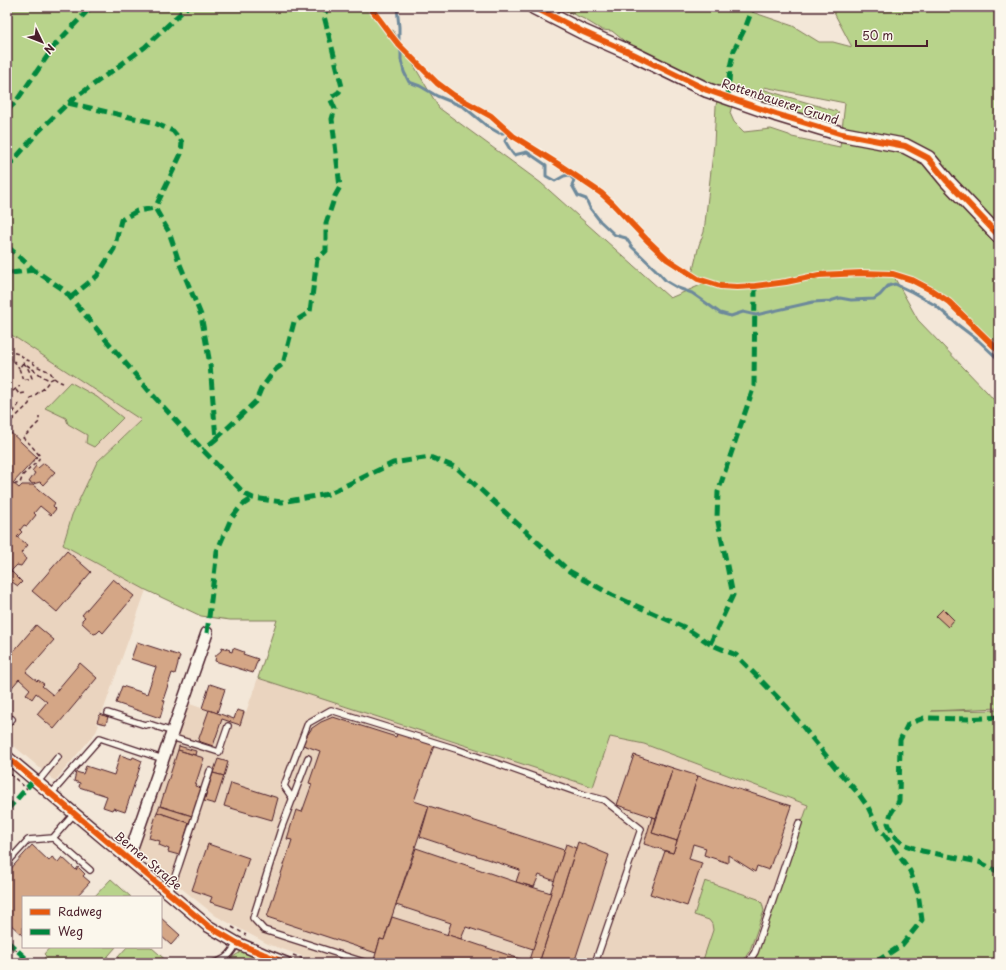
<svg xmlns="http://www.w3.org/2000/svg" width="1006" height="970" viewBox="0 0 1006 970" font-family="'Playpen Sans',sans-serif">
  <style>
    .built { fill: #ead4bf }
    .green { fill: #b8d38b; stroke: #81795b; fill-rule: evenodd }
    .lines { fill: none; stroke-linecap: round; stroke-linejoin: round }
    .stream { stroke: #6d899b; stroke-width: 3 }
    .building { fill: #d4a686; stroke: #4a1f2b }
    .service-casing { stroke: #4a1f2b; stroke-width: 8 }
    .minor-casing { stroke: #4a1f2b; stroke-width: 14 }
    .tertiary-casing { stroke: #4a1f2b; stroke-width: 17 }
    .path { stroke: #4a1f2b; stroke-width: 1.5; stroke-dasharray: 4 3; stroke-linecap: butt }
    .service { stroke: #fbf7ec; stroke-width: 5.5 }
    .minor { stroke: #fbf7ec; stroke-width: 11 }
    .tertiary { stroke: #fbf7ec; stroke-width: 14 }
    .quiet { stroke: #00873e; stroke-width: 5; stroke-dasharray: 10 5; stroke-linecap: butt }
    .cycleway-casing { stroke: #fbf7ec; stroke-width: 8 }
    .cycleway { stroke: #e8590c; stroke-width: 6 }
    .labels { text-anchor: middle; stroke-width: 3; stroke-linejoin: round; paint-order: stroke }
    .street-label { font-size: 12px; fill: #4a1f2b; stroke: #fbf7ec }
  </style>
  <rect width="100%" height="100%" fill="#f3e7d8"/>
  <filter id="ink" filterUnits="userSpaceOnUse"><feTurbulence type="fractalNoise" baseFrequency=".025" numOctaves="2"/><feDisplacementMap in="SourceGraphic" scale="8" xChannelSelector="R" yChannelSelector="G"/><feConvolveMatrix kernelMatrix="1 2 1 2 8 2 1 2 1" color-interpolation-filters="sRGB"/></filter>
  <g filter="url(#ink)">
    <g class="built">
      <polygon points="7,332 141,420 97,462 72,515 63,544 146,590 102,714 100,713 96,723 99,725 96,732 55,781 7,740"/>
      <polygon points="258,678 593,787 610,737 644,744 808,805 755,958 752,963 322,963 268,944 216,916 186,892 138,851 187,703 233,719 237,710 246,712"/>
    </g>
    <g class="green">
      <path d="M7 7H366L386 33 393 30 439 108 541 183 670 298 708 282 698 279 692 274 699 245 704 232 714 144 716 106 718 94 633 54 623 40 612 31 602 30 584 19 557 7H753L752 12 793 26 819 42H833L852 47 831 7H999V351C969 322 937 282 893 275L918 320 987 392 999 406V708L931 711 999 710V963H752L755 958 808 805 644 744 610 737 593 787 258 678 277 620H230L201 616 146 590 63 545 72 515 97 462 141 420 7 332ZM764 87 845 103 840 147 792 137 789 135 771 129 744 132 734 122 730 113 734 99 827 124 839 112 765 90Z"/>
      <polygon points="70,382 97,397 123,418 94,447 86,443 87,435 68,424 66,418 45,408"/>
      <polygon points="111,879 131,897 94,897"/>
      <polygon points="705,881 758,899 762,903 764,911 750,950 742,963 702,963 713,930 712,924 709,920 694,915"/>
      <polygon points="50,947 116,947 102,963 45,963 42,961 46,956 44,954"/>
      <polygon points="127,947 151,947 169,963 115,963 119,958 118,957"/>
      <polygon points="242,951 273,963 224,963"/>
    </g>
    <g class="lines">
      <polyline class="stream" points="397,7 399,27 399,45 401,53 401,60 404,72 409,82 420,86 437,96 464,107 487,126 499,133 503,133 507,132 509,134 505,141 511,151 514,155 527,152 546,165 546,176 555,181 564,176 569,175 574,180 572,185 578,196 586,199 590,208 600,221 615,235 626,238 632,247 655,269 666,281 678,288 692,293 702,300 720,313 731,316 743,312 756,315 813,302 830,301 840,298 851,300 874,299 880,295 888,286 895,284 912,292 935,305 958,325 979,341 999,360"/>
    </g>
    <g class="building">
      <polygon points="8,430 37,457 13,483 19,488 22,485 33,485 55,503 53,506 56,509 51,515 40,506 34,513 36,515 27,526 24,525 20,530 22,532 17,537 28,545 21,553 26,559 21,566 17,565 11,571 22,582 18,586 12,582 7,590 7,490 9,488 7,486 7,431"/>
      <polygon points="44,463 55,472 43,485 40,482 33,484 29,482 35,473 32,471 36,466 38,468"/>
      <polygon points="67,551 91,572 57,612 32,591"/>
      <polygon points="113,579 134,596 103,633 100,630 97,633 94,634 82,623 82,620 85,617 82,615"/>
      <polygon points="943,609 954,620 948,627 936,616"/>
      <polygon points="36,625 54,640 26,672 37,681 38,680 44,684 42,686 53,695 80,663 97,678 54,729 37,714 47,702 36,693 32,699 26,694 30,689 19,679 9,691 7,689 7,659"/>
      <polygon points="137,642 180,656 175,674 172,673 163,700 165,701 160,718 116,703 122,686 147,694 156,667 131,659"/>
      <polygon points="222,647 230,650 229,651 232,652 233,648 244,652 243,654 258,659 253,673 215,661 216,655 221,651"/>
      <polygon points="210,684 225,689 217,713 202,708"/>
      <polygon points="209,710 234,719 237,710 244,712 240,725 222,719 213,746 198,741"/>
      <polygon points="100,714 108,717 106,724 97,722"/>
      <polygon points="333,717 396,737 398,731 435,743 414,801 429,806 384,940 380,939 376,953 267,917 292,840 287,839 296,810 302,812 312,784 309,783 320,751 303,745 306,737 312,728 321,722"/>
      <polygon points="179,746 196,751 195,755 178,750"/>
      <polygon points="178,750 204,758 195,786 201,788 192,816 160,806"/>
      <polygon points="120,755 132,759 133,757 142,761 125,812 113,808 112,810 103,807 107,796 79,787 80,783 74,781 76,772 83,774 86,766 114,775"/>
      <polygon points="634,755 673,768 656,818 617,805"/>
      <polygon points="218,759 228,762 224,776 213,773"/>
      <polygon points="673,768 698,776 677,841 652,833"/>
      <polygon points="213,773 224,776 215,804 204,801"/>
      <polygon points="698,776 791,806 769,870 757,866 755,872 728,855 728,863 704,855 706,848 693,844 689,859 702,863 687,906 650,894 665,851 673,853"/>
      <polygon points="231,783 278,798 272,820 224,806"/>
      <polygon points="160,806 192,816 189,823 157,812"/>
      <polygon points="429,806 564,850 555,881 539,875 534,887 516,882 520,870 420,837"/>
      <polygon points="157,812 189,823 179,855 168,852 169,849 159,845 160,841 149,838"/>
      <polygon points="652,817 656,818 652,833 677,841 673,853 644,844"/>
      <polygon points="578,842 609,855 574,963 539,963"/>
      <polygon points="208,844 249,858 232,909 210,902 212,897 192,890"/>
      <polygon points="566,844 576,848 539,963 528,963"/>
      <polygon points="32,845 49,861 52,857 58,862 62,857 76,870 78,867 85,874 83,876 90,882 76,897 23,897 23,936 7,921 7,873"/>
      <polygon points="416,848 516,882 551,893 533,949 466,927 461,939 447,935 451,923 396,905"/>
      <polygon points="392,917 461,939 529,962 528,963 404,963 401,962 401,963 384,963 374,960 380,939 384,940"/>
      <polygon points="161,918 180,935 171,945 161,936"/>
    </g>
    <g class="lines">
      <g class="service-casing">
        <g id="service">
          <polyline points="108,713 145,725 149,724 173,732"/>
          <polyline points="7,724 12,719"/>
          <polyline points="171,737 219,752 228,726"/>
          <polyline points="308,758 281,829 253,918 264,930 367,963"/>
          <polyline points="37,783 58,757"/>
          <polyline points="51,794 100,738 163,759"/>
          <polyline points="293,799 284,786 308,723 331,710 456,749 585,795 604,800 641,829 595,963"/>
          <polyline points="53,838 90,870"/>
          <polyline points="7,863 28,840 53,838 74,814"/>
          <polyline points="169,893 179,865 210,771"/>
          <path d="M214 963C226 960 231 954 237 943"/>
          <polyline points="748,963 755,952 770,909 799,823"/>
        </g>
      </g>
      <g class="minor-casing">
        <g id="minor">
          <polyline points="7,757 208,926 237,943 263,954 286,963"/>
          <polyline points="128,859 207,633"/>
        </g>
      </g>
      <g class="tertiary-casing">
        <polyline id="tertiary" points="534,7 581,31 633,54 707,90 776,114 842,134 905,146 928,158 947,181 999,236"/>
      </g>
      <g class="path">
        <path d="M7 352H11L19 354 27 360 32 362 36 366 50 372 54 378 50 380C41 377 34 369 25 364"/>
        <path d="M7 358C13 359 16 363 19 368"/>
        <path d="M23 363C28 366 30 373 32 378L23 380 19 368Z"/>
        <polyline points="7,367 7,370"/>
        <polyline points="54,378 58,381 63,383"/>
        <polyline points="16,390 19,394 25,393 26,391"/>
        <polyline points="7,395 20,386"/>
        <polyline points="7,405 14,410"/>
        <polyline points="7,414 8,415 13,413 19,404"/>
        <polyline points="7,425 29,404 31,398 43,389 50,380"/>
        <polyline points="7,486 20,483 23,475 38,461 40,456 30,444 23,438 39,422 39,416"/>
        <polyline points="7,743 13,748"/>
        <polyline points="10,774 27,789"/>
        <polyline points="117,836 122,836 125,835"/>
        <polyline points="232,927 246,935"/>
        <polyline points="7,947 17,950"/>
        <polyline points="293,955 314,963"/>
      </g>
      <use href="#service" class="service"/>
      <use href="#minor" class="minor"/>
      <use href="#tertiary" class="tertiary"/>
      <g class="quiet">
        <polyline points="728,97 730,67 734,50 746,26 753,7"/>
        <polyline points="68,103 152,122 173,131 182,142 181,154 155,208"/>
        <polyline points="7,110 15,103 55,45 91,7"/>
        <polyline points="7,168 38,132 68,103 145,47 187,7"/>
        <polyline points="7,246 34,270 64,290 149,391 200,447 245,494 253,498 282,502 328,494 393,463 430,457 457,468 569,571 612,595 686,628 710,644 736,655 787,707 840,773 858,793 868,807 879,830 884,834 910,871 918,893 922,920 902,945 874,963"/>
        <polyline points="11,273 34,270"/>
        <polyline points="70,298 97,276 114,249 121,220 137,211 155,208 169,232 179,262 201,315 210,364 216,439 203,450"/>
        <polyline points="216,439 256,401 261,389 275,370 283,364 294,322 310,312 317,259 326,251 326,223 335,196 340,187 332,119 335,109 330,98 339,92 342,87 324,16 327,7"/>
        <polyline points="207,633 217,551 231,519 241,506 253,498"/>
        <polyline points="710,644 733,595 717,517 718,492 754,386 755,286"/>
        <polyline points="999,717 968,719 924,718 908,724 900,740 899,801 891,813 888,823 893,835 905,845 922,851 979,862 999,872"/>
        <polyline points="7,810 34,780"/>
        <polyline points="7,941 31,963"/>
      </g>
      <g class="cycleway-casing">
        <g id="cycleway">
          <polyline points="370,7 391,35 399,45 437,83 453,95 491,116 513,136 558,164 601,193 613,204 647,240 667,259 698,279 720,286 737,287 755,286 786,282 819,275 862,273 893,274 912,280 931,290 949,302 999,351"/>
          <polyline points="534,7 581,31 633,54 707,90 776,114 842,134 905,146 928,158 947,181 999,236"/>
          <polyline points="7,757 208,926 237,943 263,954 286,963"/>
        </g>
      </g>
      <use href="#cycleway" class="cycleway"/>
    </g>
  </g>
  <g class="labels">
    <g class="street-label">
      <text transform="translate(780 102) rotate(18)" y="4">Rottenbauerer Grund</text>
      <text transform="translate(148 861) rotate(40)" y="4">Berner Straße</text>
    </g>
  </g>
  <rect width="1006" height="970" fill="none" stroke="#fbf7ec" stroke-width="24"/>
  <rect x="12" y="12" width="982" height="946" fill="none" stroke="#4a1f2b" stroke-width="1.5" filter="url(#ink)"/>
  <rect x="22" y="896" width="140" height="52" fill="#fbf7ec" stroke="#b4a19f"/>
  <rect x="30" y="909" width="20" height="6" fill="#e8590c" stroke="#b4a19f"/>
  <text x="58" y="916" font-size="12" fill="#4a1f2b">Radweg</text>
  <rect x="30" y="929" width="20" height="6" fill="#00873e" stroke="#b4a19f"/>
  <text x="58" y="936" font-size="12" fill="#4a1f2b">Weg</text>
  <g transform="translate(42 42) rotate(133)" stroke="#fbf7ec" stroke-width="3" paint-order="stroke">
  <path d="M0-3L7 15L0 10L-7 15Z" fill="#4a1f2b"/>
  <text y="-6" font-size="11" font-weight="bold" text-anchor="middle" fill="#4a1f2b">N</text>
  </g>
  <path d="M856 40v6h71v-6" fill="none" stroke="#4a1f2b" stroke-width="2"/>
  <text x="862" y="40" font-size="12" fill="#4a1f2b" stroke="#fbf7ec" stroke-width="3" paint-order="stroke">50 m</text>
</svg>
